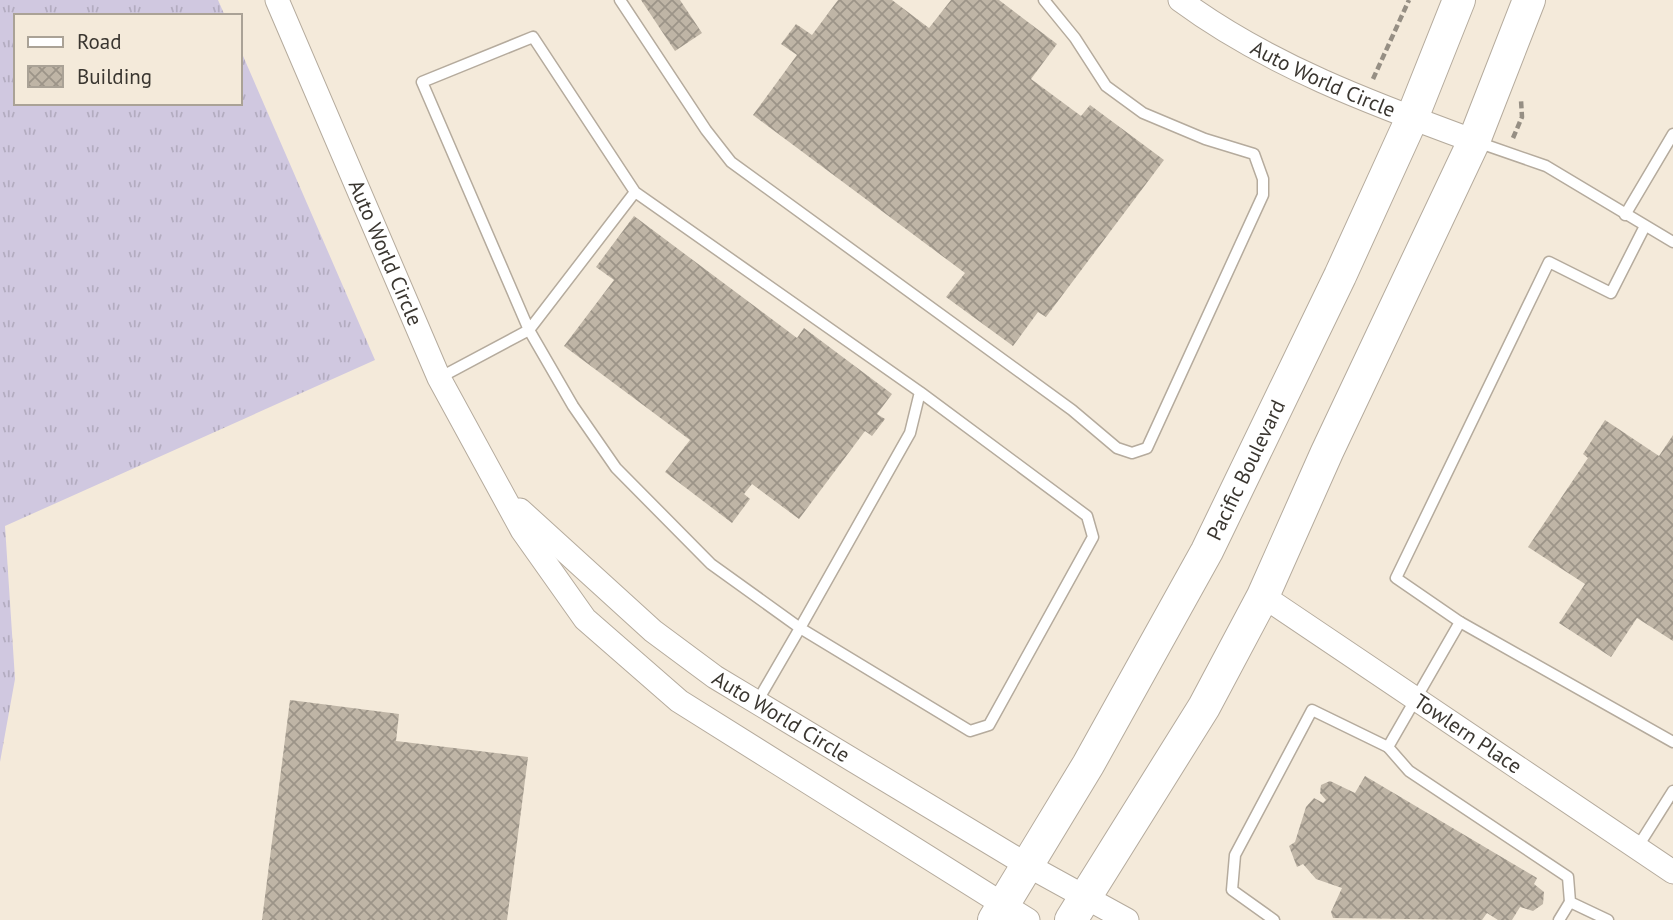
<svg xmlns="http://www.w3.org/2000/svg" width="1673" height="920" viewBox="0 0 1673 920" font-family="'PT Sans',sans-serif">
  <style>
    .grass { fill: url(#grass-tufts) }
    .building { fill: url(#building-cross-hatch) }
    .lines { fill: none; stroke-linecap: round; stroke-linejoin: round }
    .service-casing { stroke: #b5ab9d; stroke-width: 13 }
    .minor-casing { stroke: #b5ab9d; stroke-width: 25 }
    .secondary-casing { stroke: #b5ab9d; stroke-width: 34 }
    .path { stroke: #968f84; stroke-width: 4.5; stroke-dasharray: 7 3.5; stroke-linecap: butt }
    .service { stroke: #fff; stroke-width: 10 }
    .minor { stroke: #fff; stroke-width: 23 }
    .secondary { stroke: #fff; stroke-width: 32 }
    .labels { text-anchor: middle; stroke-width: 7; stroke-linejoin: round; paint-order: stroke }
    .street-label { font-size: 21px; fill: #3a3630; stroke: #f4eada }
  </style>
  <defs>
    <pattern id="grass-tufts" width="24" height="20" patternUnits="userSpaceOnUse" patternTransform="scale(1.75)"><rect width="24" height="20" fill="#d0c8e0"/><path d="M3 7l-1-3M5 7V3M7 7l1-3M15 17l-1-3M17 17v-4M19 17l1-3" fill="none" stroke="#b3acc0"/></pattern>
    <pattern id="building-cross-hatch" width="8" height="8" patternUnits="userSpaceOnUse" patternTransform="scale(1.75)"><rect width="8" height="8" fill="#bfb5a6"/><path d="M0 0l8 8M0 8l8-8" fill="none" stroke="#9c9488"/></pattern>
  </defs>
  <rect width="100%" height="100%" fill="#f4eada"/>
  <polygon class="grass" points="0,0 218,0 225,16 16,16 16,103 240,103 240,49 375,360 5,526 15,679 0,762"/>
  <g class="building">
    <polygon points="641,0 680,0 702,33 675,51"/>
    <polygon points="838,0 892,0 929,28 951,0 999,0 1057,44 1031,79 1081,116 1090,105 1164,160 1046,317 1038,312 1013,346 946,297 965,273 753,115 797,55 781,44 796,24 812,35"/>
    <polygon points="634,216 797,338 804,328 892,394 877,414 885,419 872,436 865,431 799,519 752,484 744,494 750,499 732,523 665,472 690,440 564,346 614,280 596,267"/>
    <polygon points="1605,420 1659,456 1673,435 1673,641 1637,618 1611,657 1559,623 1585,584 1528,547 1588,458 1583,454"/>
    <polygon points="290,700 399,714 396,741 528,757 507,920 262,920"/>
    <polygon points="1365,776 1537,878 1534,884 1544,892 1543,904 1533,911 1520,907 1512,920 1498,920 1487,913 1482,920 1333,918 1331,912 1342,888 1316,879 1303,864 1297,867 1289,846 1295,842 1306,807 1314,798 1323,803 1326,800 1320,793 1321,785 1330,781 1355,793"/>
  </g>
  <g class="lines">
    <g class="service-casing">
      <g id="service">
        <polyline points="620,0 706,130 731,162 1072,410 1117,448 1132,453 1147,448 1263,195 1263,179 1254,154 1205,139 1143,113 1106,86 1075,38 1044,0"/>
        <polyline points="1477,142 1546,166 1673,242"/>
        <polyline points="635,192 533,37 422,82 529,330 635,192 920,392 910,433 800,628 970,731 989,725 1093,537 1087,516 920,392"/>
        <polyline points="1625,215 1673,134"/>
        <polyline points="1645,226 1611,293 1549,262 1396,578 1460,622 1673,742"/>
        <polyline points="439,378 529,330 573,406 616,468 711,564 800,628 757,702"/>
        <polyline points="1388,747 1409,771 1568,877 1570,902 1608,920"/>
        <polyline points="1637,848 1673,791"/>
        <polyline points="1274,920 1232,890 1235,855 1312,710 1388,747 1460,622"/>
        <polyline points="1559,920 1570,902"/>
      </g>
    </g>
    <g class="minor-casing">
      <g id="minor">
        <path id="s1" d="M277 0 439 378 522 530 585 619 679 701 1028 920"/>
        <path id="s2" d="M1180 0C1268 65 1373 104 1474 141"/>
        <path id="s3" d="M520 510 653 631 715 677 1027 865 1127 920"/>
        <path id="s4" d="M1263 596 1673 872"/>
      </g>
    </g>
    <g class="secondary-casing">
      <g id="secondary">
        <path id="s5" d="M994 920 1088 765 1207 551 1340 276 1412 118 1459 0"/>
        <polyline points="1071,920 1204,707 1263,596 1327,452 1474,141 1529,0"/>
      </g>
    </g>
    <g class="path">
      <polyline points="1373,79 1409,0"/>
      <polyline points="1513,138 1522,117 1521,100"/>
    </g>
    <use href="#service" class="service"/>
    <use href="#minor" class="minor"/>
    <use href="#secondary" class="secondary"/>
  </g>
  <g class="labels">
    <g class="street-label">
      <text dy="7" stroke="none"><textPath href="#s2" startOffset="164">Auto World Circle</textPath></text>
      <text dy="7" stroke="none"><textPath href="#s1" startOffset="275">Auto World Circle</textPath></text>
      <text dy="7" stroke="none"><textPath href="#s5" startOffset="516">Pacific Boulevard</textPath></text>
      <text dy="7" stroke="none"><textPath href="#s3" startOffset="334">Auto World Circle</textPath></text>
      <text dy="7" stroke="none"><textPath href="#s4" startOffset="247">Towlern Place</textPath></text>
    </g>
  </g>
  <rect x="14" y="14" width="228" height="91" fill="#f4eada" stroke="#aaa296" stroke-width="2"/>
  <rect x="28" y="37" width="35" height="10" fill="#ffffff" stroke="#aaa296" stroke-width="2"/>
  <text x="77" y="49" font-size="21" fill="#3a3630">Road</text>
  <rect x="28" y="66" width="35" height="21" fill="url(#building-cross-hatch)" stroke="#aaa296" stroke-width="2"/>
  <text x="77" y="84" font-size="21" fill="#3a3630">Building</text>
</svg>
